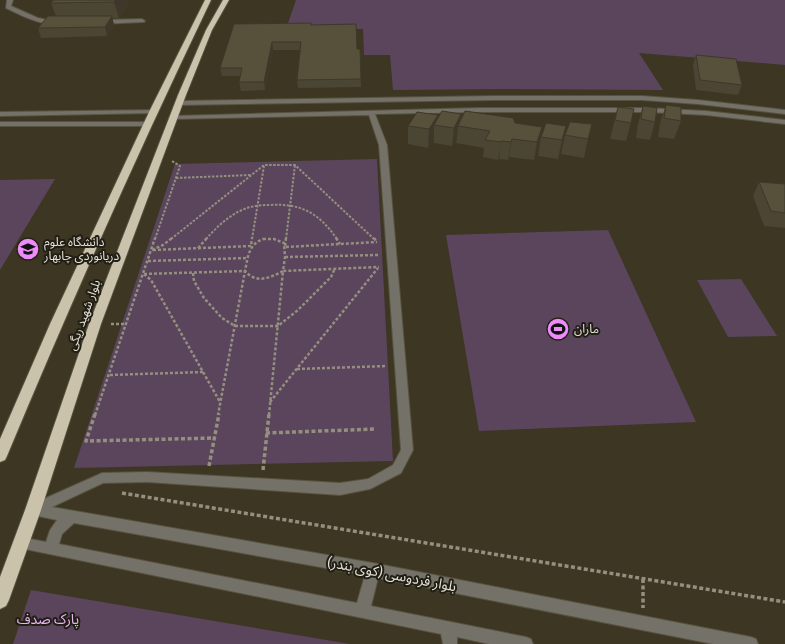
<svg xmlns="http://www.w3.org/2000/svg" width="785" height="644" viewBox="0 0 785 644" font-family="'Fira Sans Condensed','Noto Sans Arabic',sans-serif">
  <style>
    .green { fill: #5a455d }
    .lines { fill: none; stroke-linecap: round; stroke-linejoin: round }
    .minor-casing { stroke: #57523f; stroke-width: 2 }
    .highway-casing { stroke: #57523f; stroke-width: 2 }
    .path-far2 { stroke: #948f7f; stroke-width: 2; stroke-dasharray: 2.5 1.5; stroke-linecap: butt }
    .path-far1 { stroke: #948f7f; stroke-width: 2.5; stroke-dasharray: 3 2; stroke-linecap: butt }
    .path { stroke: #948f7f; stroke-width: 3.5; stroke-dasharray: 4 2.5; stroke-linecap: butt }
    .minor { fill: #747168; fill-rule: evenodd }
    .highway { fill: #cac2aa; fill-rule: evenodd }
    .wall { fill: #4b4533 }
    .shaded-wall { fill: #3d3829 }
    .building { fill: #57503b; stroke: #3d3829 }
    .labels { text-anchor: middle; stroke-width: 4; stroke-linejoin: round; paint-order: stroke }
    .poi-label { font-size: 12px; fill: #e7e3d7; stroke: #201e15; text-anchor: start }
    .street-label { font-size: 12px; fill: #e7e3d7; stroke: #201e15 }
    .near-street-label { font-size: 14px; fill: #e7e3d7; stroke: #201e15 }
    .near-park-label { font-size: 14px; fill: #eab6f0; stroke: #201e15 }
  </style>
  <rect width="100%" height="100%" fill="#3c3622"/>
  <g class="green">
    <polygon points="296,0 785,0 785,65 639,53 663,90 501,89 393,90 390,55 364,55 363,29 286,29"/>
    <polygon points="377,159 393,461 74,468 175,164"/>
    <polygon points="55,179 0,270 0,180"/>
    <polygon points="608,230 696,422 479,431 446,235"/>
    <polygon points="741,279 777,336 728,337 697,280"/>
    <polygon points="31,590 350,644 13,644"/>
  </g>
  <g class="lines">
    <g class="minor-casing">
      <g id="minor">
        <path d="M7 0H13L11 6 38 18 59 22C47 29 18 14 6 8Z"/>
        <polygon points="142,19 145,21 144,22 100,24 97,22 100,20"/>
        <polygon points="495,96 642,96 698,100 785,110 785,114 698,104 642,100 495,100 179,105 176,103 179,101"/>
        <path d="M479 108H648L706 111 785 120V124L706 115 648 112H479L375 114 387 145 413 450 401 473 370 489 340 495 147 482 103 483 52 507 373 563 751 637 756 639 758 644H713L378 578 371 606 526 637 531 639 533 644H489L457 637V644H443L441 634 15 547 13 543 15 539 20 537 46 542 50 530 57 520 28 514 27 510 28 506 102 473 147 472 340 483 368 479 393 465 401 450 379 145 369 115 174 119 171 117 172 116ZM74 523 365 575 357 603 59 544 62 534Z"/>
        <polygon points="153,110 156,112 155,113 0,116 0,112"/>
        <polygon points="0,122 147,122 151,124 147,126 0,126"/>
      </g>
    </g>
    <g class="highway-casing">
      <g id="highway">
        <path d="M205 0H211C139 150 71 302 7 456L5 460 0 462V439L50 324 149 112Z"/>
        <polygon points="223,0 229,0 212,30 186,95 101,324 41,510 9,600 6,606 0,609 0,577 25,510 89,324 178,95 206,30"/>
      </g>
    </g>
    <g class="path-far2">
      <polyline points="176,178 251,175"/>
      <polyline points="155,239 180,166 172,161"/>
      <polyline points="171,239 264,165 295,165 374,239"/>
      <path d="M206 239C216 228 228 216 242 210 251 206 260 205 269 205 301 203 319 213 337 239"/>
      <polyline points="252,239 264,166"/>
      <polyline points="286,239 295,165"/>
    </g>
    <g class="path-far1">
      <polyline points="286,238 285,247 377,242"/>
      <polyline points="336,238 340,244"/>
      <polyline points="374,238 376,241"/>
      <path d="M263 239H274L284 243 285 257 283 271C270 278 256 284 245 271 248 257 248 245 263 239Z"/>
      <polyline points="198,248 207,238"/>
      <polyline points="152,250 163,245 172,238"/>
      <polyline points="153,250 251,246 252,238"/>
      <polyline points="285,257 378,255"/>
      <polyline points="148,261 248,258"/>
      <polyline points="193,273 194,281 204,298 222,318 235,326 278,326 298,310 331,277 335,268"/>
      <polyline points="144,274 245,271 218,415"/>
      <polyline points="144,274 151,280 220,402"/>
      <polyline points="111,324 127,324"/>
      <polyline points="297,369 387,366"/>
      <polyline points="110,375 203,372"/>
      <polyline points="270,402 378,268"/>
      <polyline points="95,415 155,238"/>
      <polyline points="269,415 283,271 379,267"/>
    </g>
    <g class="path">
      <polyline points="95,414 86,441 215,438"/>
      <polyline points="266,433 375,429"/>
      <polyline points="209,466 219,414"/>
      <polyline points="263,470 269,414"/>
      <polyline points="122,493 785,602"/>
      <polyline points="643,579 643,608"/>
    </g>
    <use href="#minor" class="minor"/>
    <use href="#highway" class="highway"/>
  </g>
  <g class="wall">
    <polygon points="130,0 119,18 112,18 114,25 107,36 41,38 38,28 56,16 51,3"/>
    <polygon points="234,24 312,25 357,49 360,49 361,87 298,88 297,80 300,50 273,50 265,90 241,91 239,82 241,76 222,76 220,68"/>
    <polygon points="696,55 742,85 738,95 696,90 693,65"/>
    <polygon points="666,105 681,121 674,139 658,137 660,123"/>
    <polygon points="643,106 655,122 650,140 636,138 638,124"/>
    <polygon points="618,107 631,123 626,141 610,139"/>
    <polygon points="461,114 461,119 515,123 542,127 539,145 534,160 509,157 508,160 499,159 498,160 483,157 484,148 456,143 457,138 452,146 434,143 434,139 428,148 408,144 408,126 438,115 438,118"/>
    <polygon points="592,124 584,158 561,154 565,135"/>
    <polygon points="566,126 562,145 558,159 538,156 541,137"/>
    <polygon points="759,182 785,184 785,228 764,226 753,196"/>
  </g>
  <g class="shaded-wall">
    <polygon points="116,0 130,0 119,18 114,2"/>
    <polygon points="112,16 114,25 107,36 105,27"/>
    <polygon points="272,42 273,50 265,90 264,82"/>
    <polygon points="461,114 460,126 458,126 457,138 452,146 454,128"/>
    <polygon points="438,115 438,125 434,125 434,139 428,148 429,129"/>
    <polygon points="592,124 588,143 584,158 588,139"/>
    <polygon points="566,126 562,145 558,159 562,140"/>
    <polygon points="542,127 539,145 534,160 537,142"/>
    <polygon points="512,139 509,157 508,160 511,142"/>
    <polygon points="501,141 499,159 498,160 501,142"/>
  </g>
  <g class="building">
    <polygon points="53,0 116,0 114,2 51,3"/>
    <polygon points="48,16 112,16 105,27 38,28"/>
    <polygon points="311,23 311,25 356,24 357,49 360,49 361,79 297,80 301,42 272,42 264,82 239,82 242,68 220,68 234,24"/>
    <polygon points="696,55 736,59 742,85 700,80"/>
    <polygon points="666,105 681,107 681,121 664,118"/>
    <polygon points="643,106 657,108 655,122 641,119"/>
    <polygon points="618,107 634,109 631,123 615,120"/>
    <polygon points="442,111 461,114 454,128 434,125"/>
    <polygon points="465,111 513,118 515,123 542,127 537,142 512,139 511,142 501,141 501,142 485,140 490,131 458,126"/>
    <polygon points="417,112 438,115 429,129 408,126"/>
    <polygon points="570,122 592,124 588,139 565,135"/>
    <polygon points="546,123 566,126 562,140 541,137"/>
    <polygon points="759,182 785,184 785,213 771,211"/>
  </g>
  <defs>
    <g id="university-disc" transform="scale(1.15)"><circle r="9.5" fill="#ed8cf9" stroke="#201e15"/><path d="M0-5L7-2L0 1L-7-2ZM-4 1L0 2.5L4 1V4Q0 6-4 4Z" fill="#111"/></g>
    <g id="stadium-disc" transform="scale(1.15)"><circle r="9.5" fill="#ed8cf9" stroke="#201e15"/><path d="M0-5a6.5 5 0 1 0 0 10a6.5 5 0 1 0 0-10ZM-3.5-1.8h7v3.6h-7Z" fill="#111"/></g>
  </defs>
  <g fill-rule="evenodd">
    <use href="#university-disc" x="28" y="249"/>
    <use href="#stadium-disc" x="558" y="329"/>
  </g>
  <g class="labels">
    <g class="poi-label">
      <text x="44" y="246">دانشگاه علوم<tspan x="44" dy="14">دریانوردی چابهار</tspan></text>
      <text x="574" y="333">ماران</text>
    </g>
    <g class="street-label">
      <text transform="translate(84 315) rotate(-70)" y="4">بلوار شهید ریگی</text>
    </g>
    <g class="near-street-label">
      <text transform="translate(392 574) rotate(11)" y="5">بلوار فردوسی (کوی بندر)</text>
    </g>
    <g class="near-park-label">
      <text x="48" y="624">پارک صدف</text>
    </g>
  </g>
</svg>
